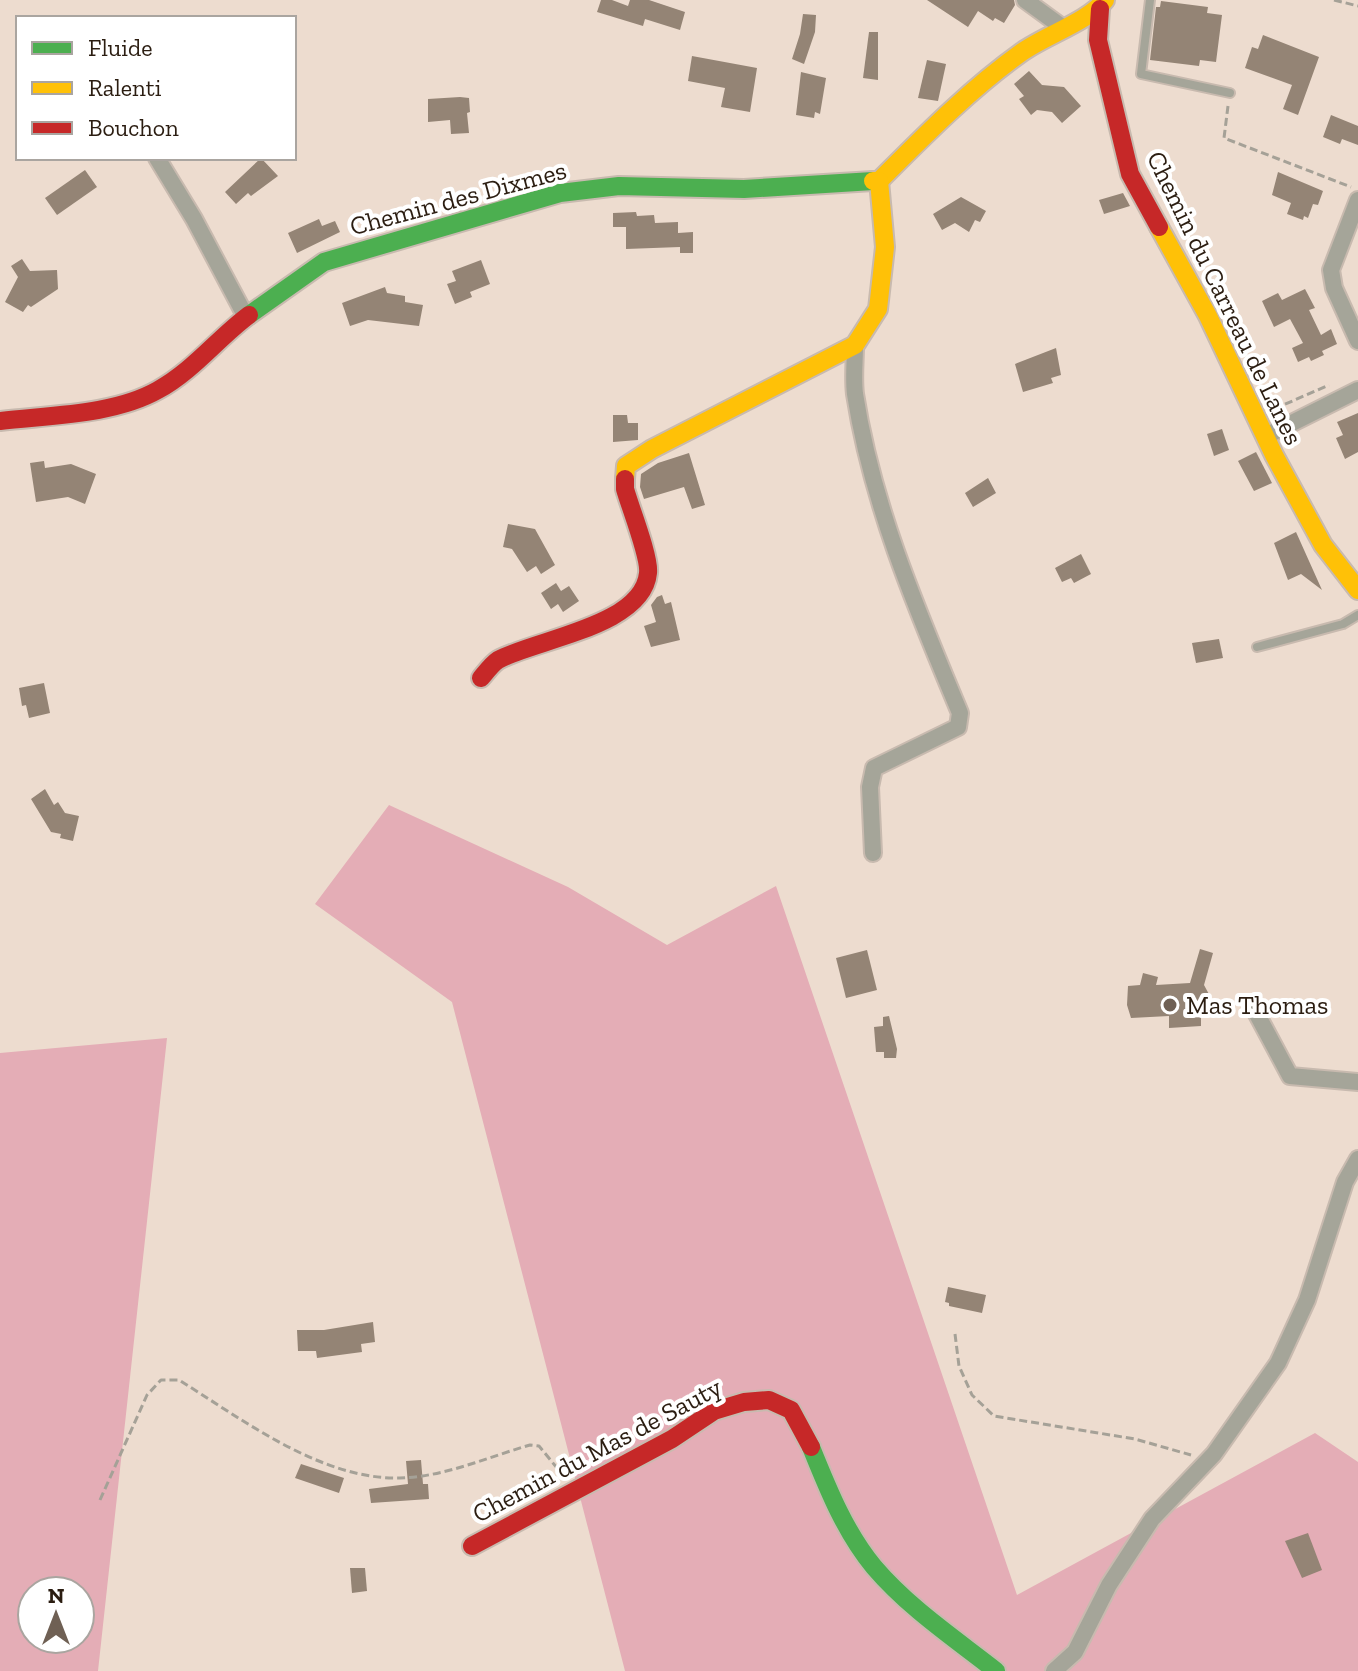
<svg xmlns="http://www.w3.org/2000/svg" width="1358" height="1671" viewBox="0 0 1358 1671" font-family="'Zilla Slab',serif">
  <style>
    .forest { fill: #e4adb6; fill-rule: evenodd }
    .building { fill: #948475 }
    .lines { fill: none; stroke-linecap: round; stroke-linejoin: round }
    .lane-casing { stroke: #c8baaf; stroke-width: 12 }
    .street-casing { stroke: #c8baaf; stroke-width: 20 }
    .fast-casing { stroke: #c8baaf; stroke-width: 22 }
    .slow-casing { stroke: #c8baaf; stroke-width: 22 }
    .jam-casing { stroke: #c8baaf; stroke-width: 22 }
    .path { stroke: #a5a197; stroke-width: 3; stroke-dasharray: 8 4; stroke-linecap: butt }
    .lane { stroke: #a5a599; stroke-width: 8 }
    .street { stroke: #a5a599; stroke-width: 16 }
    .fast { stroke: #4caf50; stroke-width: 18 }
    .slow { stroke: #ffc107; stroke-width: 18 }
    .jam { stroke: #c62828; stroke-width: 18 }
    .poi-dot { fill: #6f6054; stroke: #fff; stroke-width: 3 }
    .labels { text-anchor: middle; stroke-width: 8; stroke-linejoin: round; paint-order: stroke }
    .street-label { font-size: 26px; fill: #2b1d11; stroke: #fff }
    .poi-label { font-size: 26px; fill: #2b1d11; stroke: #fff; text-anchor: start }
  </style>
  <rect width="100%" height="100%" fill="#eddccf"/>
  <g class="forest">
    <polygon points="389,805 568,887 667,945 776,886 1017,1595 1315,1433 1358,1462 1358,1671 625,1671 452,1002 315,904"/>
    <path d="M167 1038 98 1671H0V1053ZM32 1591H80V1639H32Z"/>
  </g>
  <g class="building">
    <polygon points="601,0 612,0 628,6 630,0 649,0 685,12 680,30 645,19 643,26 597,12"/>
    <polygon points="927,0 1014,0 1015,5 1004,23 995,18 993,21 978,11 968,27"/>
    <polygon points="1161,1 1208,7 1207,13 1222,15 1216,62 1200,60 1199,66 1150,60 1156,7 1160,7"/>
    <polygon points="803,14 816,15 815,32 804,64 792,59 800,34"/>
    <polygon points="869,32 878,32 878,80 863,78"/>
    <polygon points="1263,35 1319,57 1298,115 1283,109 1292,85 1245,68 1252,47 1258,49"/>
    <polygon points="692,56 757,68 750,112 721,107 725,88 688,81"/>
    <polygon points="927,60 946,64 938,101 918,98"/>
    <polygon points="1029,71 1042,85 1064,87 1081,106 1062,123 1052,112 1037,110 1031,115 1019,99 1024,96 1014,84"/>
    <polygon points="801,72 826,78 820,114 815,112 814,118 796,115"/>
    <polygon points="460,97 469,98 470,112 467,113 469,133 451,134 450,120 428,122 428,99"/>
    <polygon points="1331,115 1358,126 1358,145 1342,139 1340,144 1323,137"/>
    <polygon points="261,158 278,176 251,196 248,193 236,204 225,192"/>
    <polygon points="85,170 97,187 57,215 45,198"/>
    <polygon points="1278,172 1323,191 1318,205 1313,204 1308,218 1304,216 1303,220 1287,214 1291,203 1272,195"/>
    <polygon points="1123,193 1130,206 1104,214 1099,200"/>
    <polygon points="961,197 986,211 980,222 975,220 969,232 955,223 942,230 933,214"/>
    <polygon points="636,212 637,216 654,215 655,223 678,222 678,233 693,232 693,253 680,253 680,247 626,249 626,227 613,227 613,213"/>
    <polygon points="319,219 322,226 335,221 340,232 297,253 288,233"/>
    <polygon points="22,259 30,271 57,270 58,289 31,307 28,305 23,312 5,302 18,277 11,266"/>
    <polygon points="481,260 490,284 470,292 472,297 455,304 447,284 456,281 452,271"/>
    <polygon points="385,287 387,293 405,296 405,302 423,305 419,326 368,320 350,326 342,303"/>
    <polygon points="1305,289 1315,308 1309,310 1321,335 1331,329 1337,344 1322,351 1324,355 1311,361 1309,357 1298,362 1292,348 1303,343 1290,319 1274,327 1262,301 1278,293 1282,300"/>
    <polygon points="1056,348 1061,375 1051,378 1053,383 1023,392 1015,364"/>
    <polygon points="1358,413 1358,452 1345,459 1336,438 1343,435 1337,422"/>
    <polygon points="613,415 627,415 628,423 638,423 638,440 613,442"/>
    <polygon points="1222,429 1229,450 1214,456 1207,434"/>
    <polygon points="1256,452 1272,483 1254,491 1238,461"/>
    <polygon points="689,453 705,505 692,509 684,487 644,499 640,487 641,474 658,463"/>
    <polygon points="44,461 45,468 71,464 96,474 85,504 68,497 36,502 30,463"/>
    <polygon points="988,478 996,493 973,507 965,493"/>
    <polygon points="508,524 535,529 555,565 541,574 536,566 527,572 512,549 503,547"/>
    <polygon points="1296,532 1322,590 1301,574 1288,580 1274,543"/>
    <polygon points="1081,554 1091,574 1074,583 1071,578 1062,582 1055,568"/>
    <polygon points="556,583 561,591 569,586 579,601 563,612 558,604 551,609 541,593"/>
    <polygon points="662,595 665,604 671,602 680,640 651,647 644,626 656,622 651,605 657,597"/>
    <polygon points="1219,639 1223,658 1196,663 1192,643"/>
    <polygon points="44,683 50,713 29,718 26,705 22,706 19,688"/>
    <polygon points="45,789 54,805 58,802 65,813 79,816 73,841 60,838 61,834 51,832 31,799"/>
    <polygon points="1200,949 1213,953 1204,985 1211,998 1213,1016 1201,1017 1201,1026 1169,1028 1169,1016 1131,1018 1127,1005 1128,986 1140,985 1143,973 1158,977 1156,985 1190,983"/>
    <polygon points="867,950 877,990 846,998 836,958"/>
    <polygon points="889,1016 897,1049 896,1058 884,1058 884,1052 876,1052 874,1027 883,1026 883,1017"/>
    <polygon points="948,1287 986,1295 982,1313 949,1306 949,1303 945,1302"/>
    <polygon points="373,1322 375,1342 361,1344 362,1352 317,1358 316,1351 298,1351 297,1330 324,1330"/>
    <polygon points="421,1460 423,1484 428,1484 429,1499 371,1503 369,1489 408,1484 406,1461"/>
    <polygon points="301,1464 344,1478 339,1493 295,1478"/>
    <polygon points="1308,1533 1322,1570 1302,1578 1285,1541"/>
    <polygon points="350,1568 365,1568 367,1591 352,1593"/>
  </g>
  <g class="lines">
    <g class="lane-casing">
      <g id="lane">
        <polyline points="1150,0 1141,74 1230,93"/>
        <polyline points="1257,647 1343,624 1358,615"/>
      </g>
    </g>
    <g class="street-casing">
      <g id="street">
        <polyline points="1025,0 1062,27"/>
        <polyline points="157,158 194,219 246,317"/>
        <polyline points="1358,200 1331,270 1334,288 1358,341"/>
        <path d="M855 345C855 361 853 378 855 394 872 505 917 610 960 713L958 727 874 768 870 787 873 853"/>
        <polyline points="1266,436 1358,390"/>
        <polyline points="1251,1003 1290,1076 1358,1082"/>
        <polyline points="1054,1671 1075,1652 1109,1585 1152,1519 1214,1454 1278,1363 1307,1300 1345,1182 1358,1159"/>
      </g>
    </g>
    <g class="fast-casing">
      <g id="fast">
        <polyline points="249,315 324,262 560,193 619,186 744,189 873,181"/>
        <path d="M811 1447C828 1489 845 1532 874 1567 909 1608 954 1638 996 1671"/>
      </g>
    </g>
    <g class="slow-casing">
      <g id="slow">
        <path d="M873 181H879C924 136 969 90 1022 52 1046 35 1089 21 1105 0"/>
        <polyline points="1159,227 1208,316 1274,455 1323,545 1358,590"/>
        <polyline points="625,479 626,466 652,449 855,345 878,309 885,247 879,181"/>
      </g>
    </g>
    <g class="jam-casing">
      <g id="jam">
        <polyline points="1100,9 1098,40 1130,174 1159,227"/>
        <path d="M0 421C50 415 114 415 158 390 193 371 218 338 249 315"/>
        <path d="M481 678C486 672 492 664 498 660 537 639 643 626 648 573 650 557 630 507 625 489V479"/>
        <polyline points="472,1546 672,1439 714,1411 744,1402 769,1400 791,1410 811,1447"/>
      </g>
    </g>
    <g class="path">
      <polyline points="1334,0 1358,6"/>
      <polyline points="1228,106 1224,138 1351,187"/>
      <polyline points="1274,409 1329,385"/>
      <polyline points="955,1334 959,1366 972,1395 994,1416 1135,1439 1191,1455"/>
      <path d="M100 1500 147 1395 161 1380H179C242 1419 321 1480 400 1478 444 1477 488 1457 530 1445L539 1446 562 1474"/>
    </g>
    <use href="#lane" class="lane"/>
    <use href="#street" class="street"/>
    <use href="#fast" class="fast"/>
    <use href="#slow" class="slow"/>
    <use href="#jam" class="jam"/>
  </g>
  <circle class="poi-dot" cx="1170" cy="1005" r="8"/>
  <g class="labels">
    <g class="street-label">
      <text transform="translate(458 198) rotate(-15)" y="9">Chemin des Dixmes</text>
      <text transform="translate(1225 298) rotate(64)" y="9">Chemin du Carreau de Lanes</text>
      <text transform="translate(597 1450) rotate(-28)" y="9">Chemin du Mas de Sauty</text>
    </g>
    <g class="poi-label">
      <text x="1186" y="1014">Mas Thomas</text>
    </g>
  </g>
  <rect x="16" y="16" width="280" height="144" fill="#ffffff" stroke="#aaa5a0" stroke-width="2"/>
  <rect x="32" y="42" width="40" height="12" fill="#4caf50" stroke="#aaa5a0" stroke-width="2"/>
  <text x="88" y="56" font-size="24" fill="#2b1d11">Fluide</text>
  <rect x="32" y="82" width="40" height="12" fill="#ffc107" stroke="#aaa5a0" stroke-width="2"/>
  <text x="88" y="96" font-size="24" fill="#2b1d11">Ralenti</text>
  <rect x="32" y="122" width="40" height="12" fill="#c62828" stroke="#aaa5a0" stroke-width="2"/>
  <text x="88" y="136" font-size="24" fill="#2b1d11">Bouchon</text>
  <g transform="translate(56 1615)"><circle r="38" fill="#ffffff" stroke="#aaa5a0" stroke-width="2"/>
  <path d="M0-6L14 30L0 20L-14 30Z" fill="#6f6054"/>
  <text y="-12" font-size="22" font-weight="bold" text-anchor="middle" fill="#2b1d11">N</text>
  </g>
</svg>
